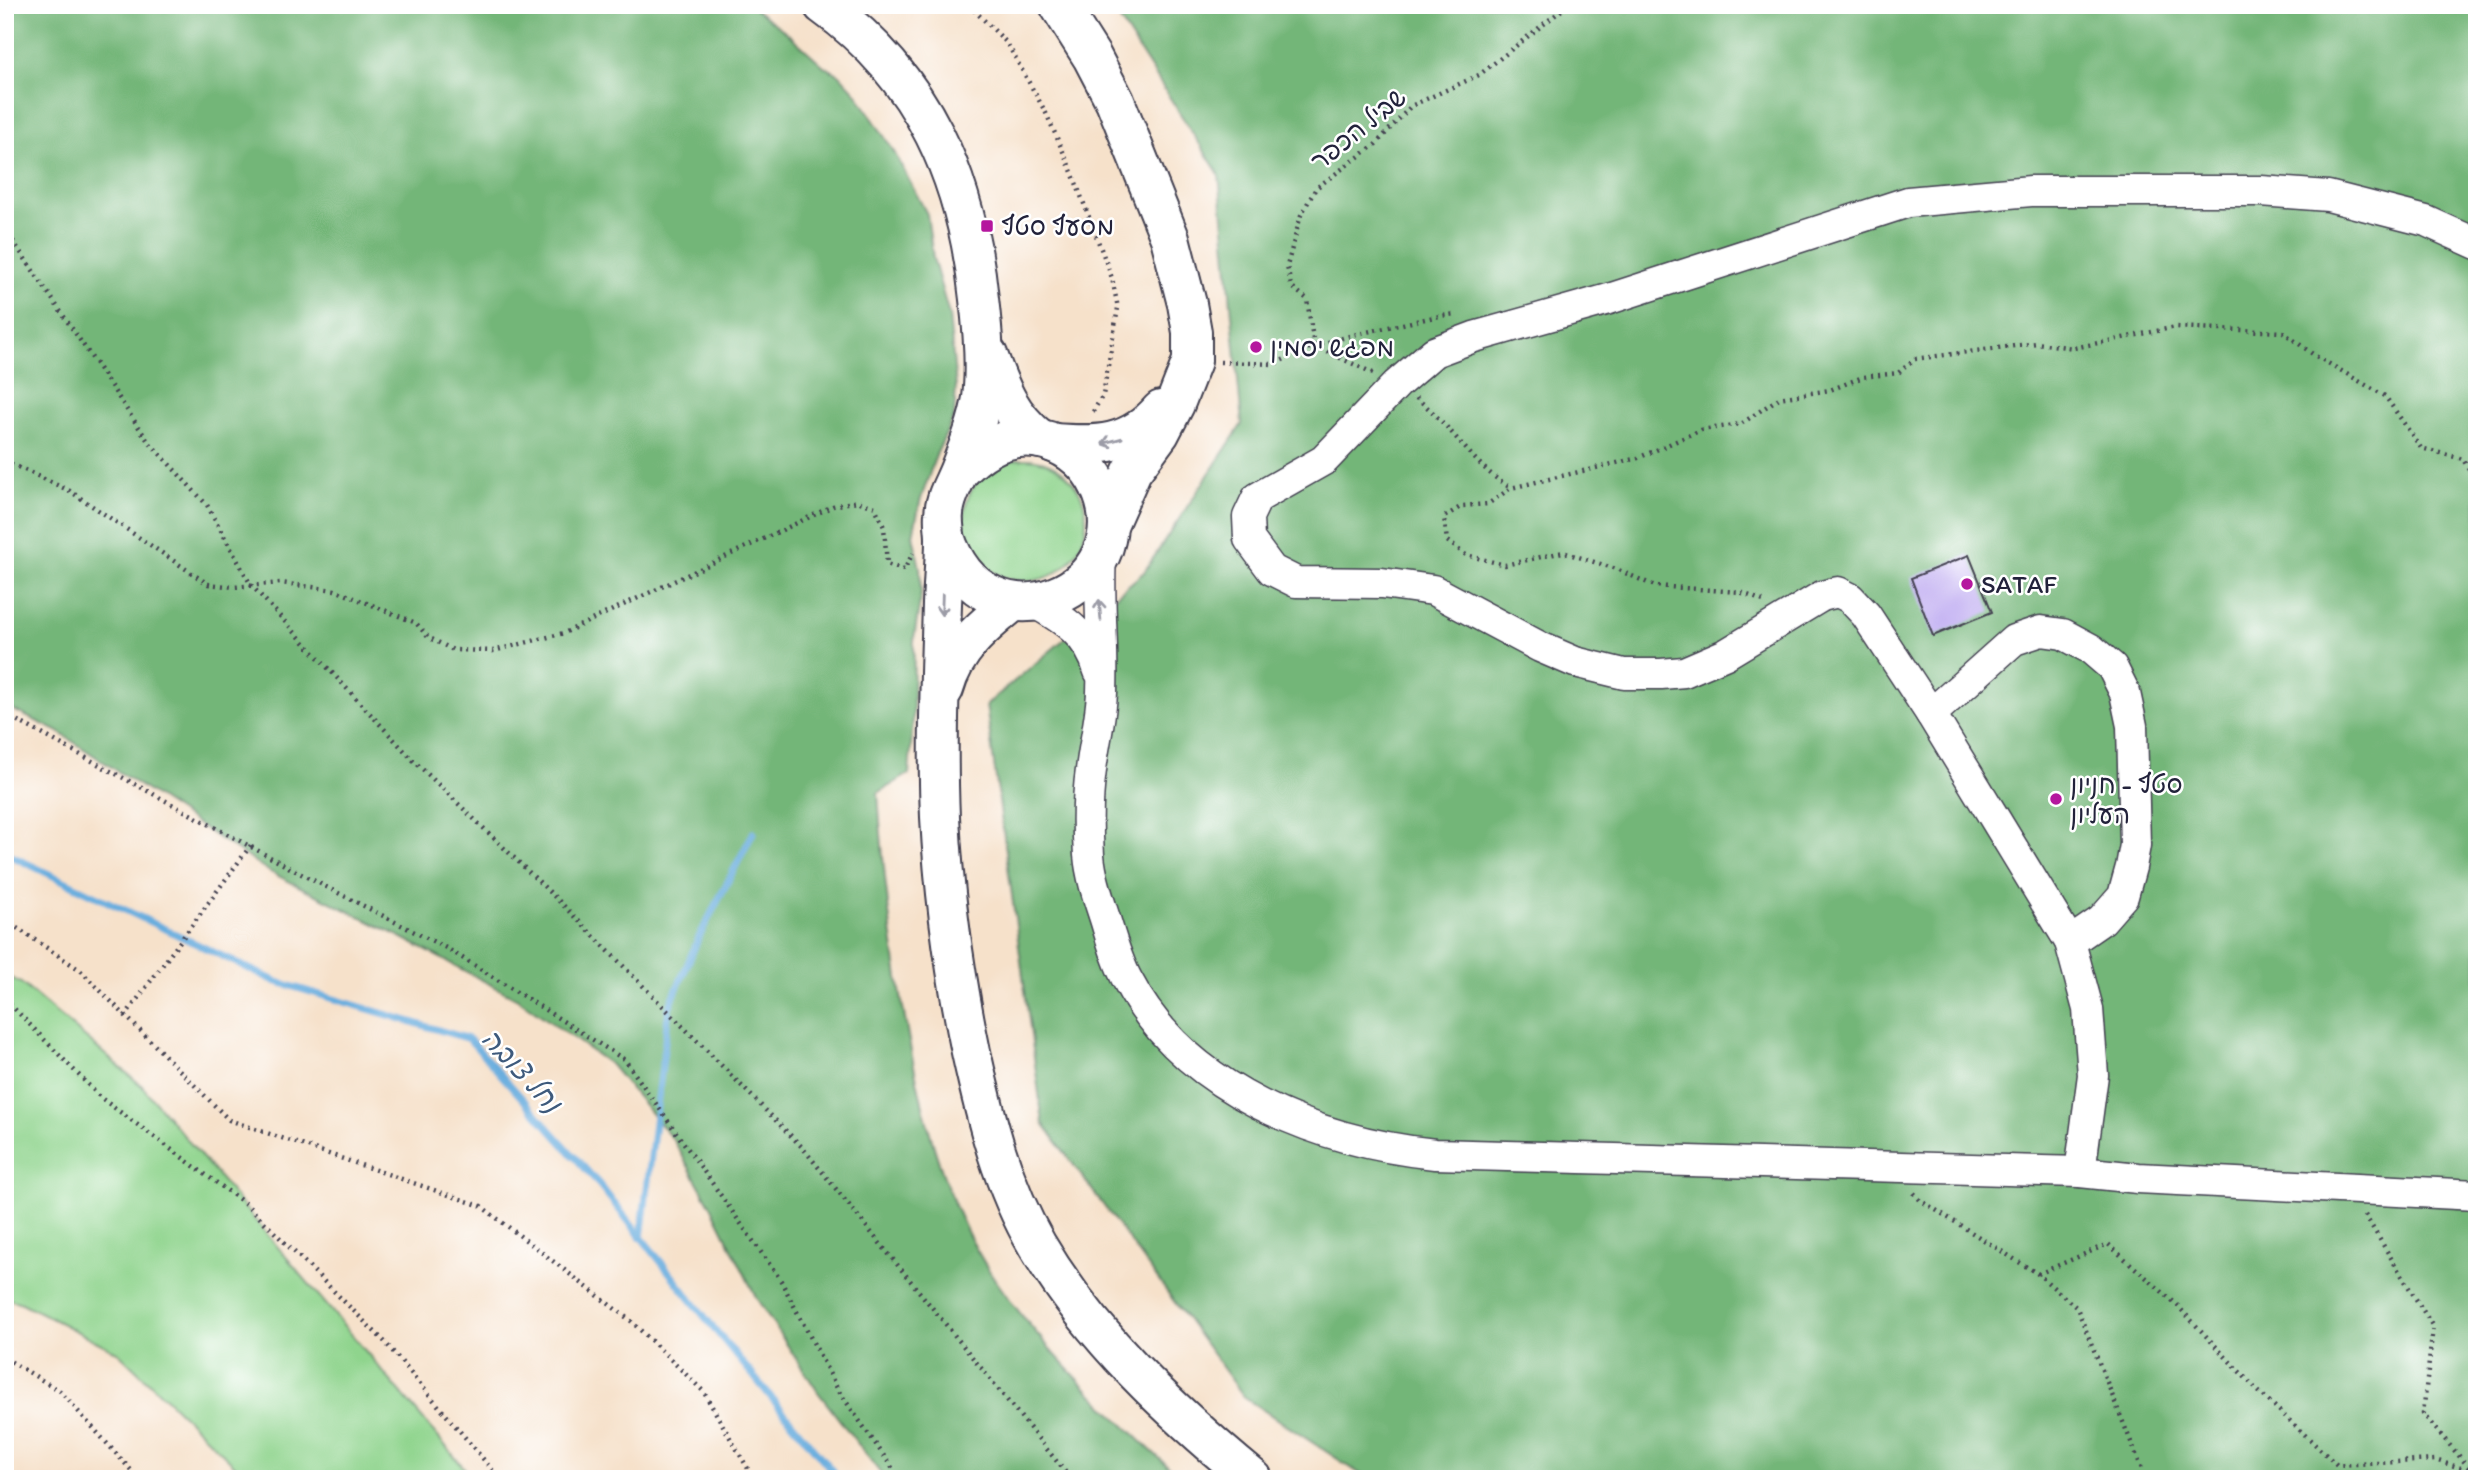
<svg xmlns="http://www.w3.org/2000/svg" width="2482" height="1484" viewBox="0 0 2482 1484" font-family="Itim,'Playpen Sans Hebrew',sans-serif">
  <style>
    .green { fill: #8fd48d; stroke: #587b64; stroke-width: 2 }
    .forest { fill: #73b678; stroke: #4a6c5a; stroke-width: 2 }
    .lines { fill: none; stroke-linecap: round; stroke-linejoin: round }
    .stream { stroke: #69adde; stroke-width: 7 }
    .building { fill: #baa5f0 }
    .minor-casing { stroke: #423f50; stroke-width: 33 }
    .major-casing { stroke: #423f50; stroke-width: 42 }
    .path { stroke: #423f50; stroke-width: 4.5; stroke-dasharray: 2 5; stroke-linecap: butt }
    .minor { stroke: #fff; stroke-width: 30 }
    .major { stroke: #fff; stroke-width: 38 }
    .oneway { stroke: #9c9ca7 }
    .poi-dot { fill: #b5179e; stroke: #fff; stroke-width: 2.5 }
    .labels { text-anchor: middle; stroke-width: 5; stroke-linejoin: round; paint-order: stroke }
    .street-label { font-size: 26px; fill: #22223b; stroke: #fff }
    .poi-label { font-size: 26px; fill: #22223b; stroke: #fff; text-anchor: start }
    .water-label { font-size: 28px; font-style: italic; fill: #3e5a7c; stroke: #fff }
  </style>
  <rect width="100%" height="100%" fill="#fff"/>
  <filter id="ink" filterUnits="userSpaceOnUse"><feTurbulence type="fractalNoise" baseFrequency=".0143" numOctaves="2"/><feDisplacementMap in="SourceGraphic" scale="14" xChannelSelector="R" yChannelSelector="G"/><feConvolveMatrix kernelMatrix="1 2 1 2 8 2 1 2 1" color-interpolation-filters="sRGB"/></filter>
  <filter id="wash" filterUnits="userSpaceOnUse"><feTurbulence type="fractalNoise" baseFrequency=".00686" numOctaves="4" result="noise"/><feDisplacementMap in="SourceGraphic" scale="28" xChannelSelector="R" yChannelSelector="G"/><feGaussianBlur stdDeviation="1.57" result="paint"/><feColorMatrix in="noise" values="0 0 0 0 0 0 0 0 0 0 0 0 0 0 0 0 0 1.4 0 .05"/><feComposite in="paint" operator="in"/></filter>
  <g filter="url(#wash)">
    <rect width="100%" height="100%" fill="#f6e1ca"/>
    <g class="green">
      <circle cx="1025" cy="520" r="61"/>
      <polygon points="5,975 21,983 142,1086 465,1469 468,1479 249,1479 119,1353 22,1303 5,1298"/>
    </g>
    <g class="forest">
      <path d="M5 5H749L785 31 825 67 839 74 855 91 893 150 927 214 933 258 949 315 956 387 954 417 936 455 920 502 913 535 920 568 921 595 914 638 913 720 909 774 878 793C883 871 891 942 905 1019 921 1109 942 1201 994 1278 1046 1353 1115 1418 1182 1479H885L818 1392 757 1299 712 1208 674 1141 611 1065 518 999 397 935 270 872 57 731 5 706Z"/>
      <polygon points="1110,5 2477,5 2477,1479 1368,1479 1245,1398 1043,1123 986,705 1144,572 1242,424 1219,174"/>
    </g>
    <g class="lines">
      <g class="stream">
        <polyline points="5,853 277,982 469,1039 598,1183 716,1331 839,1479"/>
        <polyline points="641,1238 669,1008 698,939 753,833"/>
      </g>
    </g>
    <g id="blocks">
      <polygon class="building" points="1969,555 1992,612 1933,636 1911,578"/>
    </g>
  </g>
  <g filter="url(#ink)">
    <use href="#blocks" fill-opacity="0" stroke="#423f50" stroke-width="2"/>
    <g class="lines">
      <g class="minor-casing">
        <g id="minor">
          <path d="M1101 554C1098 600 1104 645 1102 692 1101 718 1094 744 1091 770 1087 798 1087 827 1089 855 1091 878 1099 900 1106 922 1112 942 1118 963 1128 981 1185 1090 1319 1142 1435 1154L2080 1172 2138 1178 2477 1195"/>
          <path d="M1033 602C1064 619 1089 635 1099 671"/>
          <polyline points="1931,714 2014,640 2041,631 2063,634 2091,649 2112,667 2125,693 2132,726 2135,845 2131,867 2123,896 2102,920 2070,942"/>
          <polyline points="2080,1172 2093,1075 2088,1009 2070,942 1931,714 1866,615 1850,598 1838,592 1822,596 1726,654 1684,672 1661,674 1624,674 1575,662 1540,647 1433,590 1382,583 1296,582 1272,570 1249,539 1248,517 1257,498 1324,460 1397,384 1434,352 1474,337 1609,299 1908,202 2031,191 2261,191 2328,196 2426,221 2477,244"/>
        </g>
      </g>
      <g class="major-casing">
        <g id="major">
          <path d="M823 5C924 77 967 180 979 299 983 332 986 365 982 398 978 422 969 445 960 468 954 484 945 496 944 514 943 522 945 530 945 538 945 560 943 582 942 604 940 675 937 746 940 817 944 896 955 975 971 1052 986 1120 1002 1185 1037 1245 1091 1337 1172 1412 1253 1479"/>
          <polyline points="1059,5 1092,57 1115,101 1170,238 1187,304 1192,332 1192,361 1175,404 1160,433 1132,471 1108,525"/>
          <path d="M988 355C1001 390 1010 415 1040 439"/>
          <path d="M1053 443C1097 446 1129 447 1161 410"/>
          <path d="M945 537C986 661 1147 588 1099 486 1089 465 1071 449 1049 441 1013 430 982 447 959 472"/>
          <path d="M944 689C955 649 982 627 1013 602"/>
        </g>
      </g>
      <g class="path">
        <polyline points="969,5 1007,43 1046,113 1072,172 1112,278 1118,308 1103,395 1091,415"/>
        <polyline points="5,229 148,441 207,505 251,585 413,760 562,904 802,1147 1071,1479"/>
        <polyline points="1314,346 1307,299 1291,286 1287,266 1301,215 1316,188 1376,144 1411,106 1479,75 1568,5"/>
        <polyline points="1314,346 1373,373"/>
        <polyline points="1220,362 1274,364 1314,346 1353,335 1434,317 1455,314"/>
        <path d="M1416 398C1452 425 1472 466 1511 488"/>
        <polyline points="5,461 70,491 208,584 234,587 281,583 335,590 416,623 428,637 453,650 493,651 564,633 833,506 857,501 875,507 884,527 887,564 904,570 913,553"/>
        <polyline points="1763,601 1740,592 1655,586 1616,569 1563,552 1505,565 1466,555 1447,541 1444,517 1462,506 1488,504 1511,488 1638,458 1701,430 1741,424 1779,398 1830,390 1863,377 1898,373 1915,359 2037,343 2074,348 2176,327 2283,332 2314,355 2385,396 2421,448 2463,459 2477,485"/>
        <polyline points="5,714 305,876 448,949 625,1060 780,1279 838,1390 900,1479"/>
        <polyline points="5,920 80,970 229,1120 481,1206 631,1321 703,1391 754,1479"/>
        <polyline points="5,999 101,1098 247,1205 384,1341 500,1479"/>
        <polyline points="125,1016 251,845"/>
        <polyline points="1914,1193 1920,1200 2038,1274 2077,1308 2146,1479"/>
        <polyline points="2365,1215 2433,1327 2423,1414 2473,1472"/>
        <polyline points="2038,1274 2108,1244 2175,1303 2255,1388 2337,1465 2435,1460 2477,1473"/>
        <polyline points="5,1358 60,1391 139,1479"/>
      </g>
      <use href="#minor" class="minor"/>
      <use href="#major" class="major"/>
    </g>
    <defs><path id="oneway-shaft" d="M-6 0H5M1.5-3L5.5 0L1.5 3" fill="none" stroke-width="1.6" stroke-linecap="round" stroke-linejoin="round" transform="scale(1.75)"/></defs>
    <g class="oneway">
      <use href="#oneway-shaft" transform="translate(1112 441) rotate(164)"/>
      <use href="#oneway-shaft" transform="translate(942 605) rotate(92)"/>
      <use href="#oneway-shaft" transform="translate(1100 610) rotate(-95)"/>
    </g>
  </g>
  <g class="poi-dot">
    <rect x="980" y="219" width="14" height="14" rx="3.5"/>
    <circle cx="1256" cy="347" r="7"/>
    <circle cx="1967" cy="584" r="7"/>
    <circle cx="2056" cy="799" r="7"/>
  </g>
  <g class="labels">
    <g class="street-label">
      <text transform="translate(1358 129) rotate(-39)" y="9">שביל הכפר</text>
    </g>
    <g class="poi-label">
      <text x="1001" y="235">מסעף סטף</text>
      <text x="1270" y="356">מפגש יסמין</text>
      <text x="1981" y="593">SATAF</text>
      <text x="2070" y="793">סטף - חניון<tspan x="2070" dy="30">העליון</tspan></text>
    </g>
    <g class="water-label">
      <text transform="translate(522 1070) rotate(47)" y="10">נחל צובה</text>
    </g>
  </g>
  <rect width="2482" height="1484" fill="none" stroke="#fff" stroke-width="28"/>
</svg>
